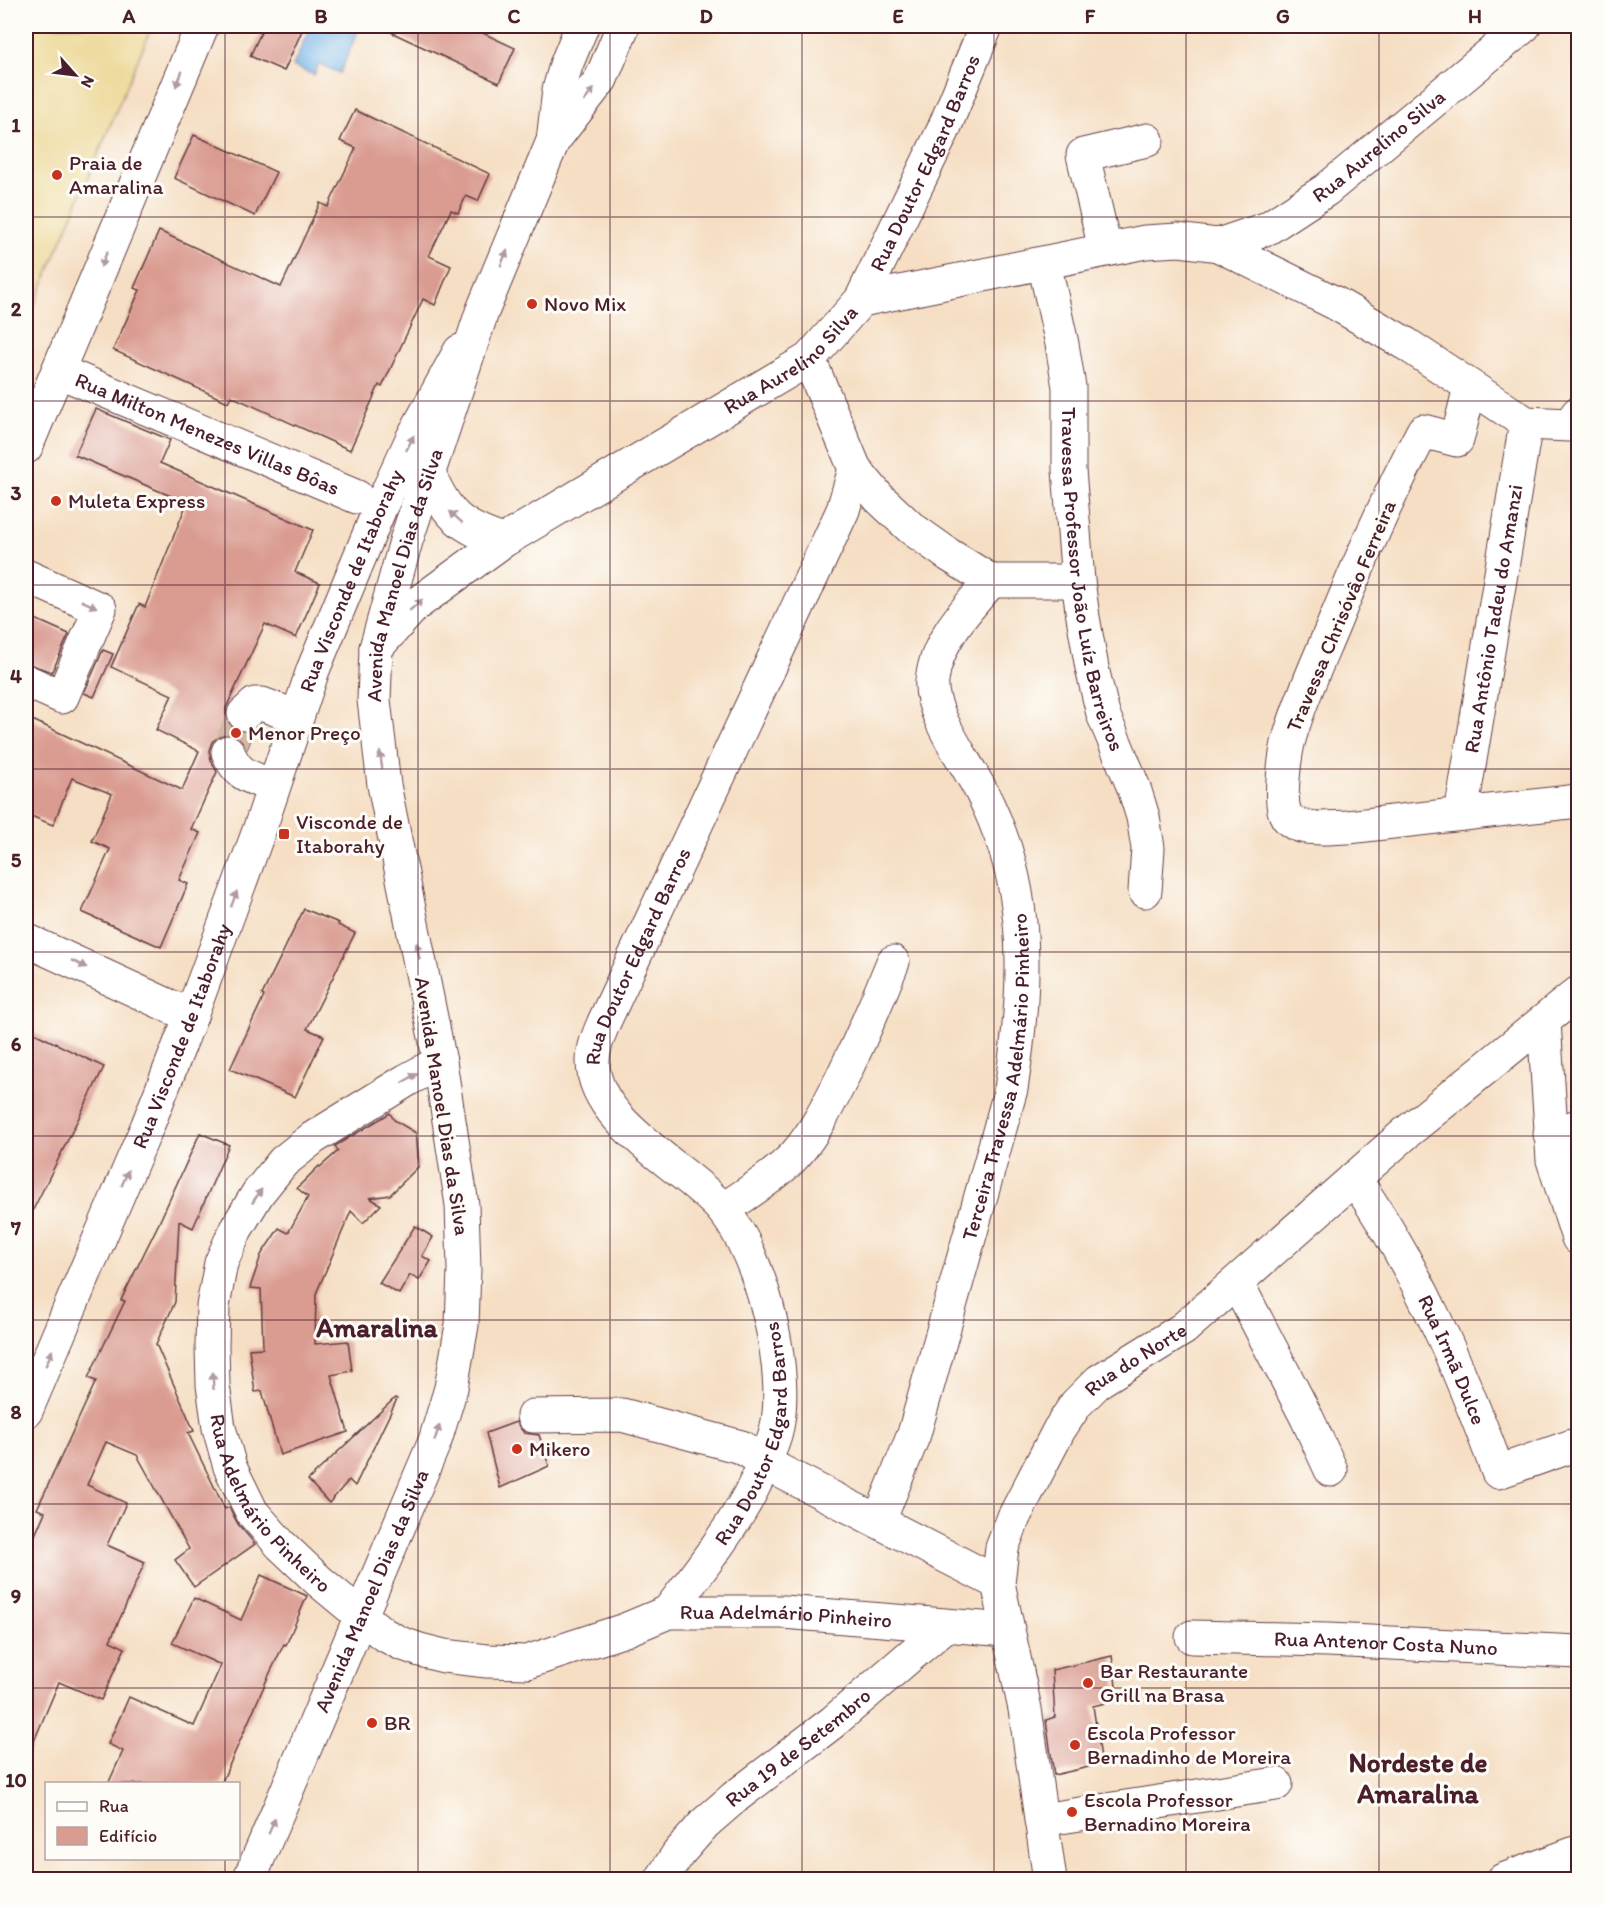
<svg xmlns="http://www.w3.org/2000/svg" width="1604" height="1905" viewBox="0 0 1604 1905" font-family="Itim,sans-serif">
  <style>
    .sand { fill: #eeda9e; stroke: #9c7c64; stroke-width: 1.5 }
    .water { fill: #73b5e8; stroke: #5e6a8a; stroke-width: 1.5 }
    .building { fill: #da9b91 }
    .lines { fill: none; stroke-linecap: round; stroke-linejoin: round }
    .minor-tunnel { stroke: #d3b8a5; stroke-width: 33; stroke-dasharray: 33 16; stroke-linecap: butt }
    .minor-casing { stroke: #643c42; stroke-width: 35 }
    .major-casing { stroke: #643c42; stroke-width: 35 }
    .minor { stroke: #fff; stroke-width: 33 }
    .major { stroke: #fff; stroke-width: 33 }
    .oneway { fill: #ae9aa0 }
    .grid { fill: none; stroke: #4a1f2b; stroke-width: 1.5; stroke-opacity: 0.55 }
    .poi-dot { fill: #c8321e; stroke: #fdfcf7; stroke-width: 2 }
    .labels { text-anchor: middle; stroke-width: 6; stroke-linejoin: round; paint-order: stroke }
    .street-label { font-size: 21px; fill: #4a1f2b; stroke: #fdfcf7 }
    .poi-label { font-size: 21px; fill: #4a1f2b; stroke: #fdfcf7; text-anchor: start }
    .district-label { font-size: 27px; font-weight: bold; fill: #4a1f2b; stroke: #fdfcf7 }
    .neatline { fill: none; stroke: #4a1f2b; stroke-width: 2 }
    .grid-label { font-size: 20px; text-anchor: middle; font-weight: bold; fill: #4a1f2b }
  </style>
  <rect width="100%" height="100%" fill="#fdfcf7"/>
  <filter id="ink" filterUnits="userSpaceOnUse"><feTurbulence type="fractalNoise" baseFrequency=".0167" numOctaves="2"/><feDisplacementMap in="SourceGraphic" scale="12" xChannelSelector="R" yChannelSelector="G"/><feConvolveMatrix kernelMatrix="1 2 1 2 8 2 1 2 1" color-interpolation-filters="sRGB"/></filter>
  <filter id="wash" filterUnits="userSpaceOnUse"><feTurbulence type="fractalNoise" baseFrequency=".008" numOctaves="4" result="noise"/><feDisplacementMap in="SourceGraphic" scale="24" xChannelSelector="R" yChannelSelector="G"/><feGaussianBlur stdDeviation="1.35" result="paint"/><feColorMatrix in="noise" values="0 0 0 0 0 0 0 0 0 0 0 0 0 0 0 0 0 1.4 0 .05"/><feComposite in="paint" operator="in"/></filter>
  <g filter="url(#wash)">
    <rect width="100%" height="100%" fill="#f5dec3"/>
    <polygon class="sand" points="26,26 152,26 26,325"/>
    <polygon class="water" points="311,26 360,26 340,73 319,64 314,75 293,66"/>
    <g id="blocks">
      <g class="building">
        <polygon points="264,26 304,26 284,71 250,56"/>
        <polygon points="378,26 468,26 515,48 499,83"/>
        <polygon points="355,110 490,174 478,201 466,196 458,213 451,210 429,256 451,266 435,305 423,299 382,387 379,385 350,450 231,396 228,402 113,350 140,290 134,288 159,231 281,287 320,203 328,207 356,148 340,141"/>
        <polygon points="194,135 276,172 255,216 174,178"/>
        <polygon points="96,409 170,440 160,463 313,530 295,572 320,583 296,638 265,624 226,708 226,719 231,727 239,732 247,732 256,728 247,749 239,737 230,733 220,735 212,742 209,751 211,760 217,772 191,829 200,833 179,880 188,884 161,947 82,912 110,849 92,841 112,794 72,778 53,825 26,814 26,717 182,790 199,751 156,730 172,695 111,667 139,604 145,607 187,503 75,455"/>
        <polygon points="26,615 69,634 52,672 26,663"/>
        <polygon points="103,650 113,654 94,697 84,693"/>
        <polygon points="304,909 339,923 338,925 355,933 307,1029 324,1036 295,1097 230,1069 264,996 262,995"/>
        <polygon points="26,1029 104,1067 26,1224"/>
        <polygon points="390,1113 394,1120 416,1133 419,1166 390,1195 370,1198 381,1205 363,1223 351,1211 316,1294 315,1344 348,1341 352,1371 331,1375 348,1432 280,1455 262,1391 255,1392 249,1349 263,1348 261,1289 250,1288 261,1255 279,1228 288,1233 308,1197 297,1188 319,1166 320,1167 338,1151 335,1146"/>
        <polygon points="200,1133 229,1145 193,1228 179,1221 175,1302 156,1344 194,1431 188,1433 225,1509 229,1507 238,1524 255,1544 194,1587 175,1560 189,1549 137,1455 106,1442 87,1485 126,1503 107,1545 145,1562 110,1641 125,1648 101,1700 59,1682 26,1760 26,1556 45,1512 37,1509 96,1381 88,1378 125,1301 121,1300 159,1223"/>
        <polygon points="415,1226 433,1237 422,1256 431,1261 419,1280 410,1275 399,1294 379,1283"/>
        <polygon points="395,1398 397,1399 355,1486 349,1480 329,1503 308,1480"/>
        <polygon points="516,1422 524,1433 539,1435 549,1466 500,1488 486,1433"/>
        <polygon points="261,1575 307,1596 286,1645 284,1644 268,1677 221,1784 108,1784 123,1751 108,1744 129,1697 194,1726 221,1665 172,1643 194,1598 241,1620"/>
        <polygon points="1112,1656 1118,1700 1093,1706 1102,1764 1054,1775 1046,1720 1055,1717 1052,1670"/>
      </g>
    </g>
  </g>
  <g filter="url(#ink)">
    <use href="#blocks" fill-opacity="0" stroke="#643c42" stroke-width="1.5"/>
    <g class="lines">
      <polyline class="minor-tunnel" points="228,752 244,714"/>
      <g class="minor-casing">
        <g id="minor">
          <polyline points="553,141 601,79 623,26"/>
          <polyline points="1218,245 1335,303 1406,344 1526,423 1569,425 1578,413"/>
          <polyline points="1105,249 1083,155 1147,140"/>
          <path id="s1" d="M1044 263 1062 344 1069 387V470L1078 581 1083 617 1092 668 1103 714 1134 788 1143 817 1148 848 1145 891"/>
          <path id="s2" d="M861 300 1145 242 1178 240 1218 245 1268 228 1326 190 1524 26"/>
          <path id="s3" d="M58 371 357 497"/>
          <path d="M1470 387 1457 440 1423 431C1389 494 1360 560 1333 626 1318 662 1301 698 1290 736 1285 752 1279 798 1285 813 1294 834 1330 827 1348 827L1578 801"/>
          <polyline points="855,469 879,498 911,528 949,555 991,581 1078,581"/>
          <path d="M428 472C447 515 458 526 503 541"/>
          <polyline points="26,576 100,609 62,697 26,681"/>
          <path id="s4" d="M376 648 415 605 503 541 809 359 861 300 943 131 986 26"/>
          <polyline points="244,714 255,704 262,704 297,717"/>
          <path d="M228 752C238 777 251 777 273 786"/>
          <path id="s5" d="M1461 814 1526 423"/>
          <polyline points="26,940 191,1016"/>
          <polyline points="1544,1022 1553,1160 1578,1238"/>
          <path id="s6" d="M440 1062 407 1080 313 1138 283 1162 258 1193 236 1229 221 1263 213 1306 212 1346 213 1385 219 1428 230 1467 252 1512 281 1545 319 1581 383 1634 400 1643 420 1650 444 1656 487 1661 527 1662 625 1630 668 1612H783L1007 1630"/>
          <polyline points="1550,1134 1578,1126"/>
          <path id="s7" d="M1354 1178C1417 1268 1460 1369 1498 1472L1578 1444"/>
          <path d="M723 1210C747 1193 776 1176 796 1154 815 1132 828 1106 841 1080 860 1041 877 1002 893 962"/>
          <polyline points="1237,1283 1307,1418 1331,1470"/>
          <path id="s8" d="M26 1411 147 1127 191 1016 260 828 313 670 380 508 412 439 460 351"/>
          <polyline points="533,1416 622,1415 741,1447 780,1471 998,1583"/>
          <path id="s9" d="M879 1521 914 1434 1011 1089C1024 1005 1031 915 1000 834 993 815 985 797 975 780 961 755 929 710 932 681 936 641 966 610 991 581"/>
          <path id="s10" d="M668 1612C709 1558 755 1501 775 1435 792 1377 762 1256 723 1210 687 1167 592 1123 593 1061 593 1047 599 1034 604 1022L843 510 855 469 809 359"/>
          <path id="s11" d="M1192 1637 1328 1640 1578 1652"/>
          <polyline points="1041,1820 1276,1784"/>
          <path id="s12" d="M661 1880 678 1854 705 1823 735 1797 833 1722 945 1626"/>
          <path id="s13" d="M1050 1880 1025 1709 998 1583 1002 1548 1014 1517 1059 1430 1076 1404 1099 1381 1183 1329 1407 1132 1578 993"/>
          <polyline points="1503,1880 1578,1852"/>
        </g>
      </g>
      <g class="major-casing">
        <g id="major">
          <polyline points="26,447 202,26"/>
          <path id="s14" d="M249 1880 435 1441 451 1388 462 1325 464 1269 462 1205 440 1062 384 785 374 700 376 648 406 541 482 312 553 141 559 90 566 65 582 26"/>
        </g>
      </g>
      <use href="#minor" class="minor"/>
      <use href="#major" class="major"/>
    </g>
    <defs><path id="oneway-solid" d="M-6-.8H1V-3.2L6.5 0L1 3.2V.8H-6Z" transform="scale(1.5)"/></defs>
    <g class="oneway">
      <use href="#oneway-solid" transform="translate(179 79) rotate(113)"/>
      <use href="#oneway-solid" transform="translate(589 95) rotate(-53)"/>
      <use href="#oneway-solid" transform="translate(504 258) rotate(-67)"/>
      <use href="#oneway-solid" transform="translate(104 259) rotate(113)"/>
      <use href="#oneway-solid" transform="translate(410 443) rotate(-64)"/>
      <use href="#oneway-solid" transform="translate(456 517) rotate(-138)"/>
      <use href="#oneway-solid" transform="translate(89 604) rotate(24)"/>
      <use href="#oneway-solid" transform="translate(416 605) rotate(-41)"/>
      <use href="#oneway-solid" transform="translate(381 760) rotate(-98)"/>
      <use href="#oneway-solid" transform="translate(234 899) rotate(-70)"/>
      <use href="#oneway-solid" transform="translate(418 951) rotate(-101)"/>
      <use href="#oneway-solid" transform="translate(79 964) rotate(25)"/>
      <use href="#oneway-solid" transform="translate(410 1078) rotate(-30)"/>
      <use href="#oneway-solid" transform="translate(125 1178) rotate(-67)"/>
      <use href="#oneway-solid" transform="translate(257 1196) rotate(-56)"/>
      <use href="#oneway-solid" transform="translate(49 1358) rotate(-67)"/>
      <use href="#oneway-solid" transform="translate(213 1381) rotate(-94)"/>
      <use href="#oneway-solid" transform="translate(437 1433) rotate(-72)"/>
      <use href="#oneway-solid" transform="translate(272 1826) rotate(-67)"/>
    </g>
  </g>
  <path class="grid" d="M225 26V1784M418 26V1880M610 26V1880M802 26V1880M994 26V1880M1186 26V1880M1379 26V1880M26 217H1578M26 401H1578M26 585H1578M26 769H1578M26 952H1578M26 1136H1578M26 1320H1578M26 1504H1578M26 1688H1578M225 1858V1880"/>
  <g class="poi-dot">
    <circle cx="57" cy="175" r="6"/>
    <circle cx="532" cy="304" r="6"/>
    <circle cx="56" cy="501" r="6"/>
    <circle cx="236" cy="733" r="6"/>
    <rect x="278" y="828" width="12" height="12" rx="3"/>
    <circle cx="517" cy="1449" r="6"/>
    <circle cx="1088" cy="1683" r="6"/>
    <circle cx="372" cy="1723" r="6"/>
    <circle cx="1075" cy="1745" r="6"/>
    <circle cx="1072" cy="1812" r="6"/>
  </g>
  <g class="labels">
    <g class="street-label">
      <text dy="7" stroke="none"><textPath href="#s2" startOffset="554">Rua Aurelino Silva</textPath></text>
      <text dy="7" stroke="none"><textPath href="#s4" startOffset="753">Rua Doutor Edgard Barros</textPath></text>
      <text dy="7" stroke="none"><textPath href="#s4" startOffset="508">Rua Aurelino Silva</textPath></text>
      <text dy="7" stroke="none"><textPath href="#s3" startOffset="162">Rua Milton Menezes Villas Bôas</textPath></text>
      <text dy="7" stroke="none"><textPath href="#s14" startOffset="1358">Avenida Manoel Dias da Silva</textPath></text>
      <text dy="7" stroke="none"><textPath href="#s1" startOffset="321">Travessa Professor João Luíz Barreiros</textPath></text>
      <text dy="7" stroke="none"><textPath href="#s8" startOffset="892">Rua Visconde de Itaborahy</textPath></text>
      <text transform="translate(1341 616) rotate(-67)" y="7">Travessa Chrisóvâo Ferreira</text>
      <text dy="7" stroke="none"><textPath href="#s5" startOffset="198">Rua Antônio Tadeu do Amanzi</textPath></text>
      <text dy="7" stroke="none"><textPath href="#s10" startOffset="762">Rua Doutor Edgard Barros</textPath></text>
      <text dy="7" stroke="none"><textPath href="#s8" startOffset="406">Rua Visconde de Itaborahy</textPath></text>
      <text dy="7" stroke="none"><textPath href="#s9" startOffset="462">Terceira Travessa Adelmário Pinheiro</textPath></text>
      <text transform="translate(442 1106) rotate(81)" y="7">Avenida Manoel Dias da Silva</text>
      <text dy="7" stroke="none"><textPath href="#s13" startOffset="574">Rua do Norte</textPath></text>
      <text dy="7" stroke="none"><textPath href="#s7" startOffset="207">Rua Irmã Dulce</textPath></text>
      <text dy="7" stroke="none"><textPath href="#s10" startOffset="204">Rua Doutor Edgard Barros</textPath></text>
      <text dy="7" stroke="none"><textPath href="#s6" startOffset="564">Rua Adelmário Pinheiro</textPath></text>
      <text dy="7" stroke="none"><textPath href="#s14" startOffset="314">Avenida Manoel Dias da Silva</textPath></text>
      <text dy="7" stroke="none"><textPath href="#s6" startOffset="1158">Rua Adelmário Pinheiro</textPath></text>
      <text dy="7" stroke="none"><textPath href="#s11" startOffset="194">Rua Antenor Costa Nuno</textPath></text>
      <text dy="7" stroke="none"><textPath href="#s12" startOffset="192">Rua 19 de Setembro</textPath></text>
    </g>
    <g class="poi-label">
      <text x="69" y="170">Praia de<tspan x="69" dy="24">Amaralina</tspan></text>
      <text x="544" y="311">Novo Mix</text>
      <text x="68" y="508">Muleta Express</text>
      <text x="248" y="740">Menor Preço</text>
      <text x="296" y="829">Visconde de<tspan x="296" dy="24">Itaborahy</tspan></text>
      <text x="529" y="1456">Mikero</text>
      <text x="1100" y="1678">Bar Restaurante<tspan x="1100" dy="24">Grill na Brasa</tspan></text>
      <text x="384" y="1730">BR</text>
      <text x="1087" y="1740">Escola Professor<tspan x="1087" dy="24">Bernadinho de Moreira</tspan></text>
      <text x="1084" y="1807">Escola Professor<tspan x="1084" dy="24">Bernadino Moreira</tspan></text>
    </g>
    <g class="district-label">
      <text x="377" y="1337">Amaralina</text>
      <text x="1418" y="1772">Nordeste de<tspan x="1418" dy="31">Amaralina</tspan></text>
    </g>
  </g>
  <rect width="1604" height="1905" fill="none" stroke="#fdfcf7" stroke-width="66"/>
  <rect x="45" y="1782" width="195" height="78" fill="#fdfcf7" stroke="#b5a4a5" stroke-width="1.5"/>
  <rect x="57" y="1802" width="30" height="9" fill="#ffffff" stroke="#b5a4a5" stroke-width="1.5"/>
  <text x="99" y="1812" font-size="18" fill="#4a1f2b">Rua</text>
  <rect x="57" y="1827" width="30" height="18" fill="#da9b91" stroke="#b5a4a5" stroke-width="1.5"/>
  <text x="99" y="1842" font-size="18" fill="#4a1f2b">Edifício</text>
  <g transform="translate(75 75) rotate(118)" stroke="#fdfcf7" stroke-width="4.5" paint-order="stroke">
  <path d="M0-4.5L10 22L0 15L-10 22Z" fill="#4a1f2b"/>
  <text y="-9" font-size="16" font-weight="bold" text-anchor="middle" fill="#4a1f2b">N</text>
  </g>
  <rect x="33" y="33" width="1538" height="1839" class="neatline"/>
  <g class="grid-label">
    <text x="129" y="23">A</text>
    <text x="321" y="23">B</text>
    <text x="514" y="23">C</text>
    <text x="706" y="23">D</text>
    <text x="898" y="23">E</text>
    <text x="1090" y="23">F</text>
    <text x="1283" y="23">G</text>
    <text x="1475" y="23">H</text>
    <text x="16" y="132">1</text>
    <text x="16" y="316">2</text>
    <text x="16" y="500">3</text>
    <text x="16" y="683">4</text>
    <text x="16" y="867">5</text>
    <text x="16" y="1051">6</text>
    <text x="16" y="1235">7</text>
    <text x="16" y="1419">8</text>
    <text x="16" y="1603">9</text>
    <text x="16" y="1787">10</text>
  </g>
</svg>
